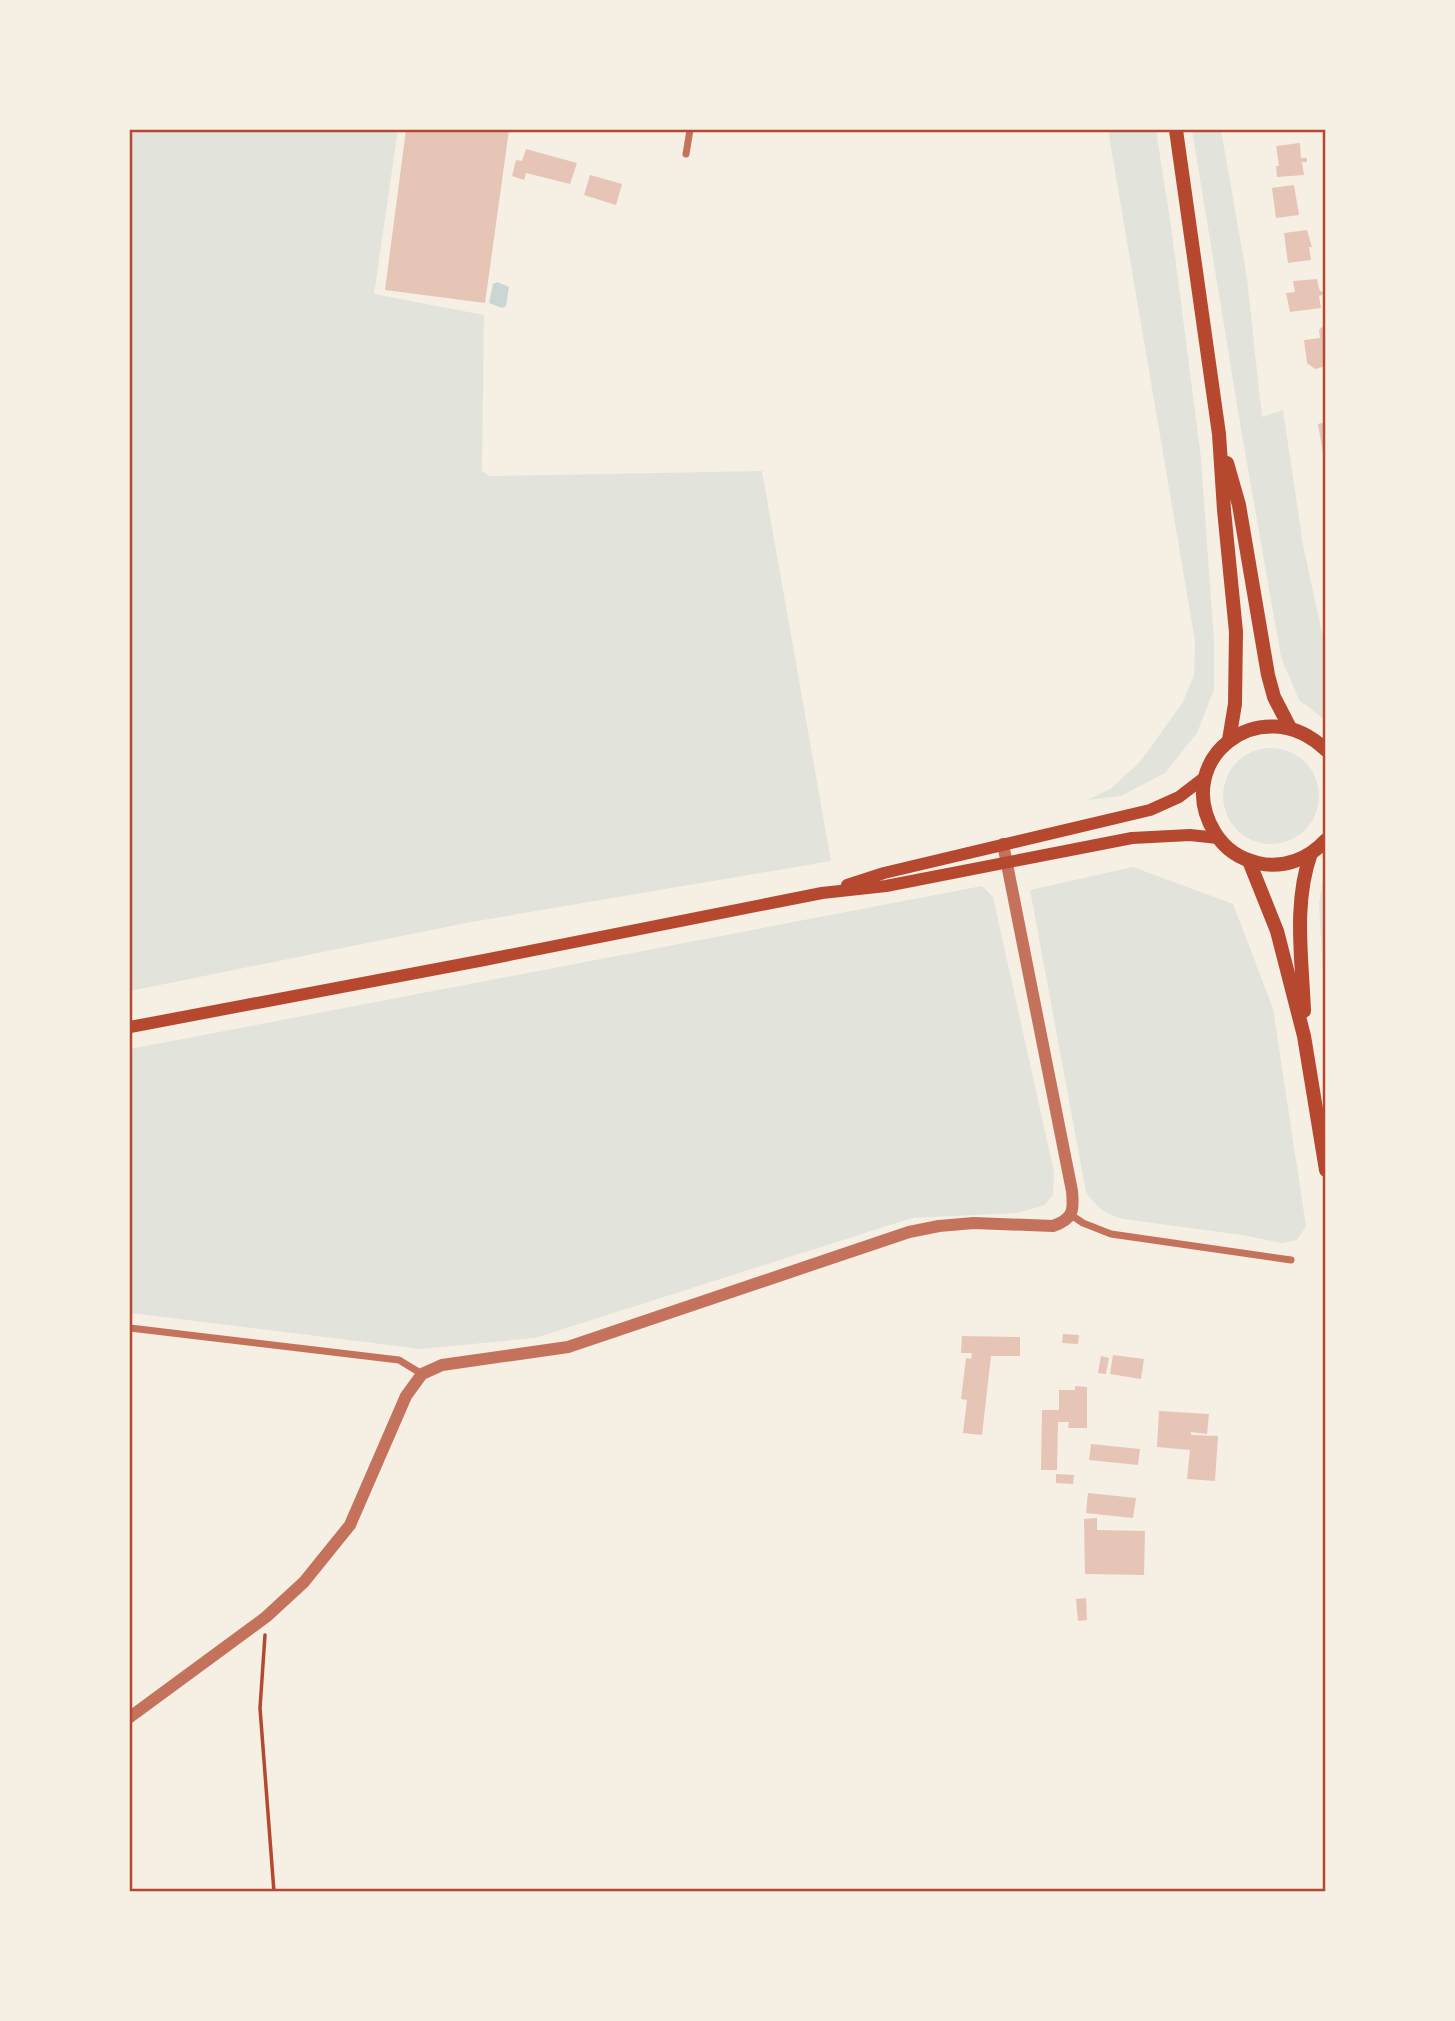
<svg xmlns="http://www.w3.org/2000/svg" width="1455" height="2021" viewBox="0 0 1455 2021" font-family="Cabin,sans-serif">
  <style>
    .green { fill: #e2e4dc }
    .water { fill: #c9d6d2 }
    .building { fill: #e6c5b7 }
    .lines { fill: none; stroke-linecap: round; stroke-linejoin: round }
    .path { stroke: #b5482f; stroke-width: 3.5 }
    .minor { stroke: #c5725c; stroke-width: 7 }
    .tertiary { stroke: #c5725c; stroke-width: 12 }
    .secondary { stroke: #b5482f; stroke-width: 12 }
    .primary { stroke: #b5482f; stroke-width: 14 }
    .neatline { fill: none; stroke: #b5482f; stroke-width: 2.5 }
  </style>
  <rect width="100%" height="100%" fill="#f6efe4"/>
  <g class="green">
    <polygon points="130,130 398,130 374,294 484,315 482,471 490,476 762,471 831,861 471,922 130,991"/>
    <polygon points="1108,130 1156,130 1172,233 1201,458 1214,640 1214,689 1197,733 1165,773 1121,796 1087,800 1110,789 1140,762 1183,702 1194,675 1195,641"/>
    <polygon points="1192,130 1221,130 1247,278 1262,417 1283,410 1303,545 1325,647 1325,720 1299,700 1281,657 1241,429"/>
    <circle cx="1271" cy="796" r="48"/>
    <polygon points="1325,866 1325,1011 1319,903"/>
    <path d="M1133 867 1233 904 1273 1008 1306 1226 1297 1240 1282 1243 1242 1235 1123 1219C1105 1214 1096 1207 1086 1192L1030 890Z"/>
    <polygon points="982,886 993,897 1054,1172 1053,1195 1045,1205 1017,1213 912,1218 535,1338 421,1349 130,1313 130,1049"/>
  </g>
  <polygon class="water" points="497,282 509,287 506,306 502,308 489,303 493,284"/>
  <g class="building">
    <polygon points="406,130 509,130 485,303 385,290"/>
    <polygon points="1300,143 1301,158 1307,158 1307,162 1302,162 1304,175 1277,177 1276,166 1279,166 1276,146"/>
    <polygon points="526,149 577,163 570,184 526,173 524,180 512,176 516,160 522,161"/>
    <polygon points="590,175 622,184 616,205 584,195"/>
    <polygon points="1294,185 1299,215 1276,218 1272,188"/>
    <polygon points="1307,230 1312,247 1309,247 1311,260 1288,263 1284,233"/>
    <polygon points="1317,279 1319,289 1324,294 1319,296 1321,308 1290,312 1286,293 1295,292 1293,281"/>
    <polygon points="1322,327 1326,327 1326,366 1315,369 1307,363 1304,340 1320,338 1319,330"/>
    <polygon points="1326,422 1326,459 1324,459 1318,424"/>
    <polygon points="1063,1334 1079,1335 1078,1344 1062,1343"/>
    <polygon points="962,1336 1020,1337 1020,1356 991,1356 982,1435 963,1433 967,1400 961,1399 966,1358 971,1359 972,1353 961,1353"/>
    <polygon points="1113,1355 1144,1359 1141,1379 1110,1374"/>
    <polygon points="1101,1356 1109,1358 1106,1374 1098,1373"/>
    <polygon points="1075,1386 1087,1387 1087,1428 1068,1428 1069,1422 1058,1422 1057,1470 1041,1470 1042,1410 1059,1410 1059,1390 1075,1390"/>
    <polygon points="1159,1411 1209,1414 1207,1434 1191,1432 1191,1435 1218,1436 1215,1481 1187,1479 1190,1450 1157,1447"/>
    <polygon points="1091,1444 1140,1449 1138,1465 1089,1460"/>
    <polygon points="1056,1474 1074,1475 1073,1484 1056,1483"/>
    <polygon points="1088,1493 1136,1498 1133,1518 1086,1513"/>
    <polygon points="1097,1518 1097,1530 1145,1531 1144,1575 1085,1574 1084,1519"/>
    <polygon points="1086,1598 1087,1620 1078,1621 1076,1599"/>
  </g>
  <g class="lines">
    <polyline class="path" points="265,1635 260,1708 274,1892"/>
    <g class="minor">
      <polyline points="686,154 690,130"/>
      <polyline points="1071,1215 1083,1223 1111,1234 1291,1260"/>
      <polyline points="130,1328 399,1360 422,1374"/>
    </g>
    <path class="tertiary" d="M130 1717 266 1617 304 1582 350 1525 406 1396 422 1374 442 1365 568 1347 909 1232 939 1226 974 1223 1053 1226C1073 1219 1074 1211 1072 1191L1003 844"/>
    <g class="secondary">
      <polyline points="847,885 884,873 1150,810 1179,797 1205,777"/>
      <polyline points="130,1027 479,961 822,893 886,886 1132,838 1190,835 1218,838"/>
    </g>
    <g class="primary">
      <polyline points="1176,130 1219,434 1224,510 1236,632 1235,704 1229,740"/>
      <polyline points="1227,463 1239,505 1268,675 1274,697 1290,728"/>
      <path d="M1326 750C1261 688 1170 760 1215 833 1225 849 1240 859 1258 863 1283 869 1309 859 1326 840"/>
      <polyline points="1249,861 1277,931 1304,1036 1326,1170"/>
      <path d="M1304 1011C1302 958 1293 904 1311 853"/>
    </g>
  </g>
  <rect width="1455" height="2021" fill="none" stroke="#f6efe4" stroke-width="262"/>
  <rect x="131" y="131" width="1193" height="1759" class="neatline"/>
</svg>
